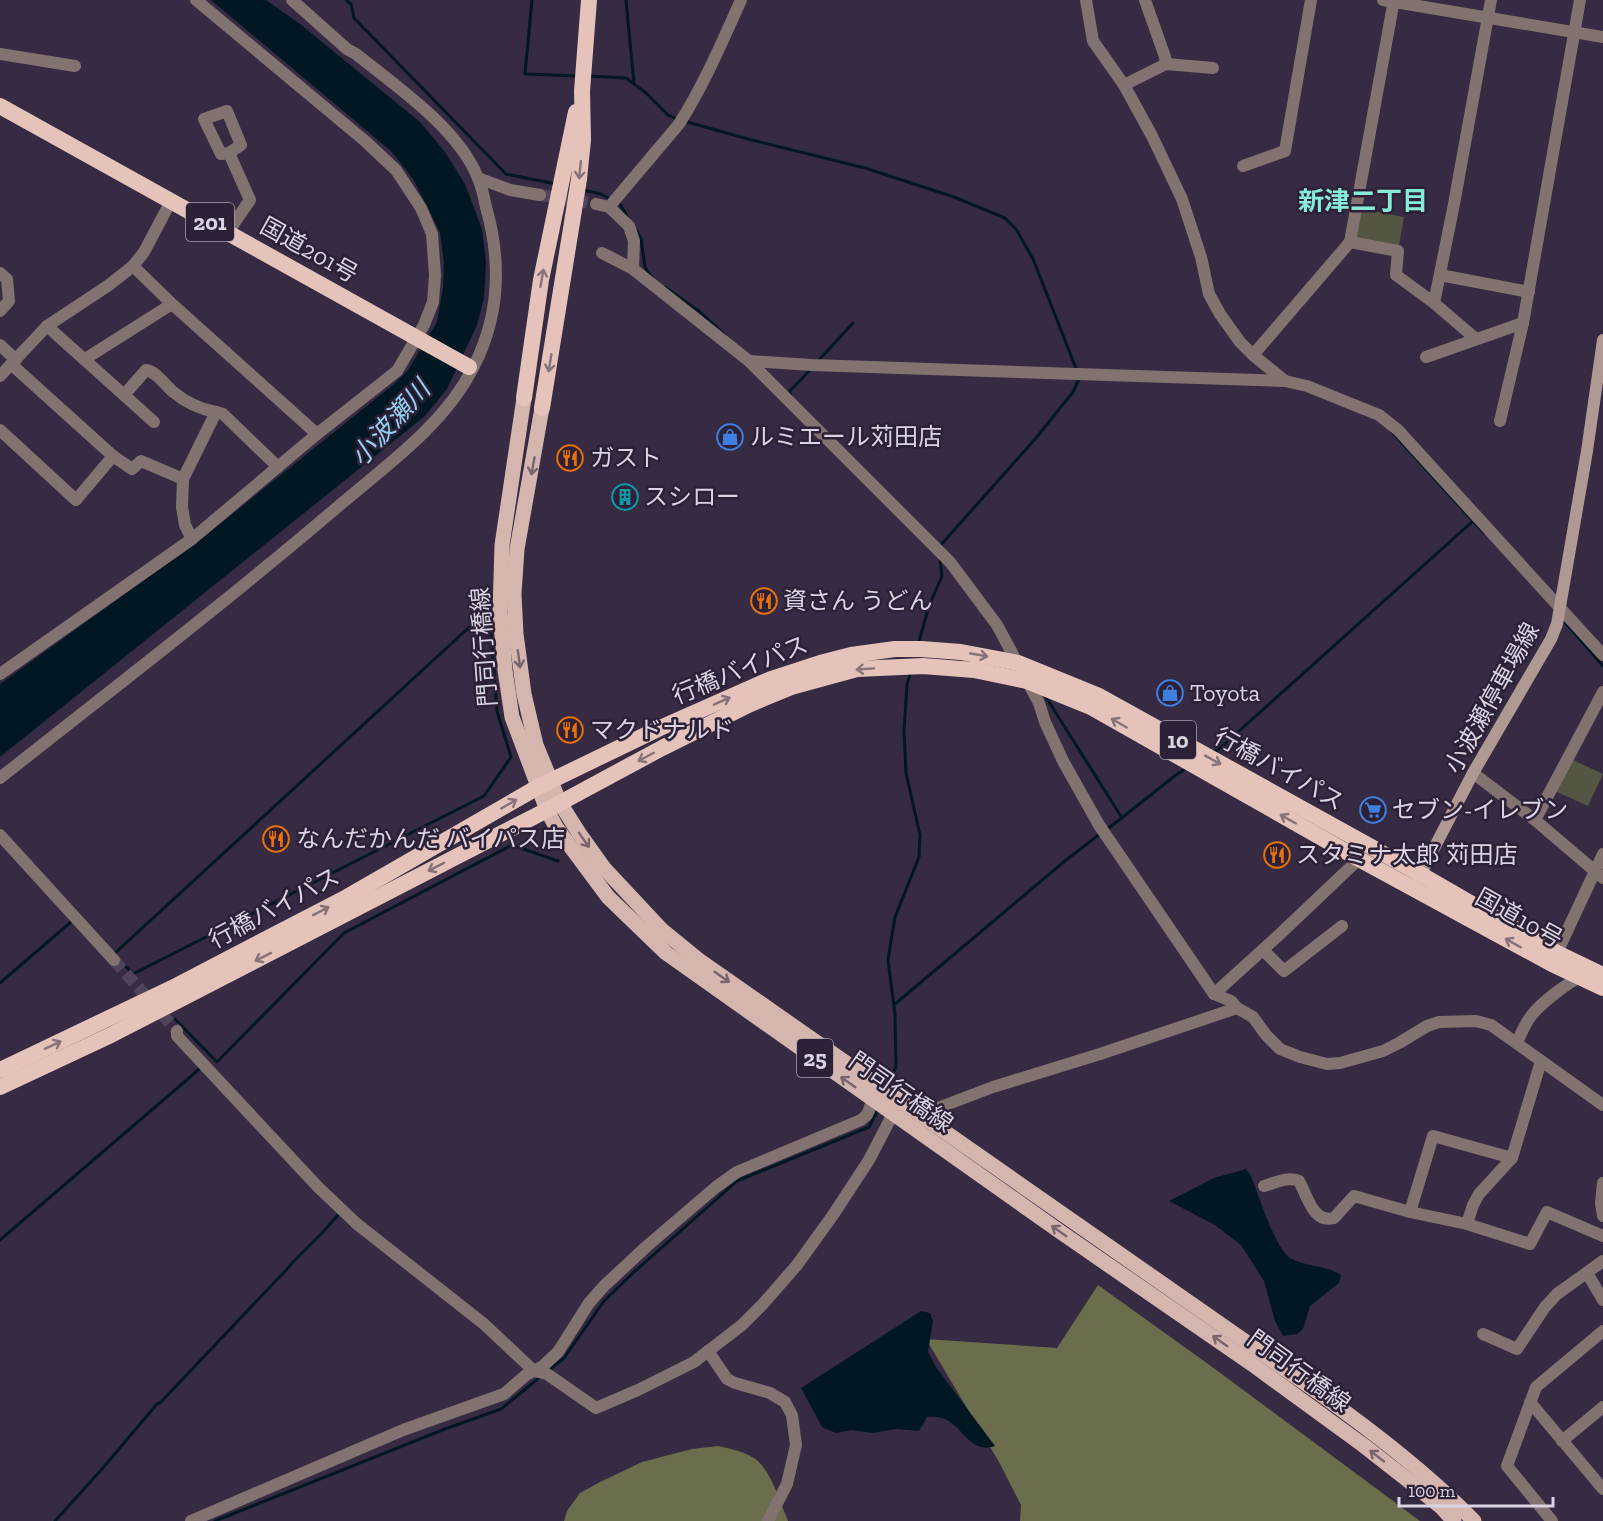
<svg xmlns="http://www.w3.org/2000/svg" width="1603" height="1521" viewBox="0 0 1603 1521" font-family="'Zilla Slab','Noto Sans JP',serif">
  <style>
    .green { fill: #545542 }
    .forest { fill: #6b6d4d }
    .water { fill: #011823 }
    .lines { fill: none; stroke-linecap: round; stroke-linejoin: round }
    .stream { stroke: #011823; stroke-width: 3 }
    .minor-tunnel { stroke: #4f445a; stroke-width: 12; stroke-dasharray: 12 6; stroke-linecap: butt }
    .minor { stroke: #827370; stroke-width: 12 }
    .secondary { stroke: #b19993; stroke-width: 12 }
    .primary { stroke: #d5b6af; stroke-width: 15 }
    .trunk { stroke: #e5c3bb; stroke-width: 16 }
    .oneway { stroke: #887279 }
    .oneway2 { stroke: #78646d }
    .labels { text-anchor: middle; stroke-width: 5; stroke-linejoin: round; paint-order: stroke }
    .shield { fill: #2c2137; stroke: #a69eaf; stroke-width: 1.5 }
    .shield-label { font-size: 22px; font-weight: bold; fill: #dad3e2 }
    .street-label { font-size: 24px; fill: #dad3e2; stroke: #2c2137 }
    .poi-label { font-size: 24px; fill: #dad3e2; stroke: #2c2137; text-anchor: start }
    .neighbourhood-label { font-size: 26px; font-weight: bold; fill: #86ecd8; stroke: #2c2137 }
    .water-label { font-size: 26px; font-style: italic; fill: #94d1f1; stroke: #2c2137 }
  </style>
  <rect width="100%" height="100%" fill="#362b42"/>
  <g class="green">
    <polygon points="1356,208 1404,217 1398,251 1350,242"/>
    <polygon points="1571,759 1603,774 1588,806 1555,791"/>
  </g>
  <g class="forest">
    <polygon points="1098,1285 1215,1369 1420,1521 1020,1521 1021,1505 999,1462 926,1339 1057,1348"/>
    <path d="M718 1446C731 1449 747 1452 758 1461 773 1476 780 1502 788 1521H564L567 1511 580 1493 600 1482 642 1462 692 1449Z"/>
  </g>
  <g class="water">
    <polygon points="211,0 266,0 300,24 420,122 445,152 465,184 482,229 486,263 484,298 477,325 447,389 425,416 0,757 0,684 200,540 394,384 408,370 437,322 443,288 444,262 440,233 428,208 413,179 392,152"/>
    <path d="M1246 1169 1251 1176C1258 1193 1276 1252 1292 1259 1307 1267 1326 1265 1341 1275L1339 1283 1310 1306 1303 1329 1297 1334 1283 1336 1275 1321 1264 1281 1241 1245 1215 1225 1169 1201 1214 1178Z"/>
    <path d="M921 1311 930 1313 933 1321 928 1352 936 1367 995 1446C973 1454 965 1432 950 1422 944 1417 934 1416 927 1417L919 1431 896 1429 873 1433 851 1430 836 1433 822 1427 801 1388Z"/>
  </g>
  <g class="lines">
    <g class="stream">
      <polyline points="346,0 351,4 354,18 506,174 556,184"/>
      <polyline points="532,0 525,74 579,76"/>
      <polyline points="626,0 634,84"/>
      <polyline points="588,76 626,78 646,93 668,115 677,119"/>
      <polyline points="684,121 748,139 865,168 954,197 1005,218 1016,229 1033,259 1077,371"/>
      <polyline points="583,190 601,194 610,199"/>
      <polyline points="616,202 620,204 628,218"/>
      <polyline points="637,231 641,239 645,267 652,278"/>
      <polyline points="665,287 700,312 725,335"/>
      <polyline points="817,362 853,323"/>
      <polyline points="791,395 789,392 811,369"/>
      <polyline points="1392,432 1484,533"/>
      <polyline points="939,547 1036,438 1073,392 1079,379 1079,377"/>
      <polyline points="1565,622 1603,666"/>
      <polyline points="918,645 929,606 942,576 940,560"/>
      <polyline points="1044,694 1122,818"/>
      <polyline points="1212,753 1219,749 1473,521"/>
      <polyline points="1105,831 1176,775 1188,767"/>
      <polyline points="114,954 489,609"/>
      <polyline points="118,958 133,974 484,796 511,757 497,711 488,595"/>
      <polyline points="0,983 72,921"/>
      <polyline points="895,1004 1066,860 1100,834"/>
      <polyline points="175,1019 217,1062 344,933 512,845 558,861"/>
      <polyline points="889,1088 896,1066 895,1014 888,960 890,947 895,917 919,857 920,835 906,773 904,731 907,685 911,671"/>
      <polyline points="0,1240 203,1066"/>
      <polyline points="548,1371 564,1358 604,1301 634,1272 737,1181 869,1127 878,1110"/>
      <polyline points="55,1521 102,1469 157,1404 160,1403 288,1268 293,1262 322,1233 338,1215"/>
      <polyline points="215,1521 445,1429 501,1409 540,1377"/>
    </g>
    <g class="minor-tunnel">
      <polyline points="540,195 596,204"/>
      <polyline points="114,960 177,1031"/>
    </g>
    <g class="minor">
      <polyline points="1086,0 1093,41 1124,85 1152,136 1182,199 1201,257 1209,294 1220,314 1240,342 1253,355 1285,381"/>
      <polyline points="1145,0 1165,57 1166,64"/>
      <polyline points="1383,0 1603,37"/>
      <polyline points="0,54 75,66"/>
      <polyline points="1124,85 1166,64 1213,68"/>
      <polyline points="1243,166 1285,151 1311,0"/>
      <polyline points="478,178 510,190 540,195"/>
      <polyline points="596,204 609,207 629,226 634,241 633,269"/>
      <path d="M609 207 679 124C704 85 722 42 741 0"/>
      <polyline points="228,232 250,200 229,153 241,145 227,111 204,119 221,154 229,153"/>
      <polyline points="1350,242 1398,251 1396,275 1434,303 1476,339"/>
      <polyline points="602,253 633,269 749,361 950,562 997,625 1039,703 1045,722 1063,761 1099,825 1214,994 1231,1001 1237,1008 1253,1017 1266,1035 1280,1049 1300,1057 1327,1064 1340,1063 1383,1051 1399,1043 1427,1026 1439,1022 1476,1021 1491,1025 1603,1105"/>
      <polyline points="133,266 172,304 317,434"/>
      <polyline points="0,273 7,279 9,301 0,311"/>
      <polyline points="1440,275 1529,292"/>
      <polyline points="1434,303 1454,204 1491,0"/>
      <polyline points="47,326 154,422"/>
      <polyline points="0,345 16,360"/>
      <polyline points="1253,355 1350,242 1394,0"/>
      <polyline points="1426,357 1523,323"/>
      <polyline points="85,359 172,304"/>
      <polyline points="749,361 812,365 1285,381 1307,386 1379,415 1398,430 1603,655"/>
      <polyline points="11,364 113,456 132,469 141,461 183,479"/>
      <polyline points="0,376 47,326 109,285 133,266 144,252 171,201"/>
      <path d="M124 395 146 370C157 372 164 384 172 391 185 402 199 409 216 412L183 479 182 507 185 525 192 539"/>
      <polyline points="216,412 223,414 278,467"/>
      <polyline points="1500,421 1523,323 1580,0"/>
      <polyline points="0,430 76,500 113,456"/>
      <polyline points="0,674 192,539 317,434 397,371 424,325 433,302 435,275 432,234 421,208 396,170 365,141 196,0"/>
      <polyline points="1473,773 1535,820 1603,878"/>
      <path d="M0 778C114 688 230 599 341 504 388 464 444 425 473 368 500 316 502 263 486 207 484 197 482 187 478 178 458 128 397 87 356 54L347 49 292 0"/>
      <polyline points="1535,820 1603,692"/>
      <polyline points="0,835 114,960"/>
      <polyline points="1263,950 1284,971 1342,926"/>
      <polyline points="1554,959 1603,854"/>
      <polyline points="1214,994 1280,934 1359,859"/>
      <polyline points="177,1031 177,1036 318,1187 357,1224 484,1324 534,1371 547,1374 596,1408 638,1390 694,1362 742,1325 762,1305 797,1265 833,1215 869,1160 897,1106"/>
      <path d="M1517 1042C1521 1034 1525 1024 1531 1016 1541 1003 1569 981 1585 975"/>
      <polyline points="910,1112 935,1109 993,1087 1100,1054 1237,1008"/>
      <polyline points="1603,1183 1601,1203 1603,1216"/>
      <path d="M1264 1186C1275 1183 1288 1176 1299 1181 1307 1195 1313 1224 1334 1218L1354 1196 1410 1212 1467 1224 1530 1244 1547 1212 1603 1236"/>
      <polyline points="1410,1212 1433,1136 1512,1158"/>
      <polyline points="1467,1224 1473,1205 1479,1194 1512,1158 1541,1061"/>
      <polyline points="1587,1273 1603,1300"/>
      <polyline points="1483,1334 1517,1349 1545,1307 1557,1294 1603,1261"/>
      <polyline points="708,1351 727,1379 735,1383 770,1393 785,1402 792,1415 796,1445 787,1484 768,1521"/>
      <polyline points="1530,1402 1603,1489"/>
      <polyline points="1562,1441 1603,1407"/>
      <polyline points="191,1521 403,1430 504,1394 526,1375 543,1366 558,1352 589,1303 604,1286 647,1246 716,1187 737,1172 861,1120 867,1115 876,1092"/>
      <polyline points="1552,1521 1507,1466 1536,1387 1603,1331"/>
    </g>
    <polyline class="secondary" points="1417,881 1473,773 1551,639 1557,624 1587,451 1603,340"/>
    <g class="primary">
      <polyline points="524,398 502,545 500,612 505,670 512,717 547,810 556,827 608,897 666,953 1062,1233 1252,1364 1363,1445 1409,1481 1441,1507 1454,1521"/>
      <path d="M542 408 517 549 514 594 516 634 524 694 536 745 560 803 579 833 604 868 662 930 700 961 1319 1393C1373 1432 1427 1473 1474 1521"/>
    </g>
    <g class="trunk">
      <polyline points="0,106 469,367"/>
      <polyline points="524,398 541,280 576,112"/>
      <polyline points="542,408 579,179 583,140 582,91 589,0"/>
      <polyline points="0,1070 172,988 347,897 538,787 660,728 771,679 820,663 851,655 895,649 921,649 961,652 1018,663 1099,696 1420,874 1557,953 1603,975"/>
      <polyline points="0,1087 111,1035 547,810 662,748 748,705 791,687 857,669 923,666 974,670 1027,681 1091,707 1359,859 1552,964 1603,988"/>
    </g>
  </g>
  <defs><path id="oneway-shaft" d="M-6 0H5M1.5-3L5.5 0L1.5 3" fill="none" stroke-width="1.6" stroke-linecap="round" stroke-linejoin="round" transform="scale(1.5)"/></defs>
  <g class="oneway">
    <use href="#oneway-shaft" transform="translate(580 170) rotate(96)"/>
    <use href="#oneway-shaft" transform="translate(542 278) rotate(-80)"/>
    <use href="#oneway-shaft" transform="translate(550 363) rotate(99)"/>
    <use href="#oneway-shaft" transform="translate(979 655) rotate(10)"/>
    <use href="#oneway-shaft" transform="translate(865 669) rotate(176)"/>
    <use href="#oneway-shaft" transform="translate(722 701) rotate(-24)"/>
    <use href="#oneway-shaft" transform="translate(1119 723) rotate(-150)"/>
    <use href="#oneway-shaft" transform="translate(646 757) rotate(152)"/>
    <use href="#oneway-shaft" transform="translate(1213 760) rotate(29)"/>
    <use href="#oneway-shaft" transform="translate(509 804) rotate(-30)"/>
    <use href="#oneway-shaft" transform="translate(1288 819) rotate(-151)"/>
    <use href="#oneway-shaft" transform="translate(436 867) rotate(153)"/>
    <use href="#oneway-shaft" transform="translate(321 911) rotate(-27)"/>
    <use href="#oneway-shaft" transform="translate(1513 943) rotate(-151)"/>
    <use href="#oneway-shaft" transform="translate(263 957) rotate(153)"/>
    <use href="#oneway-shaft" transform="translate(53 1045) rotate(-25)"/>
  </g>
  <g class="oneway2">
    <use href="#oneway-shaft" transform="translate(533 466) rotate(100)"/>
    <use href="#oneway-shaft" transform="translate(519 659) rotate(82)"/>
    <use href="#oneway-shaft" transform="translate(584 840) rotate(55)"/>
    <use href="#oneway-shaft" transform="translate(722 977) rotate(35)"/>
    <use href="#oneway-shaft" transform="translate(848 1082) rotate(-145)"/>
    <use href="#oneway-shaft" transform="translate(1059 1231) rotate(-145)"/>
    <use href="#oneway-shaft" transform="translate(1220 1341) rotate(-145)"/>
    <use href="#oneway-shaft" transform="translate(1377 1456) rotate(-142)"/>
  </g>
  <defs>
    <g id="shop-ring" transform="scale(1.35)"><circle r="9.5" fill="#2c2137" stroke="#3f7fe0" stroke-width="1.5"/><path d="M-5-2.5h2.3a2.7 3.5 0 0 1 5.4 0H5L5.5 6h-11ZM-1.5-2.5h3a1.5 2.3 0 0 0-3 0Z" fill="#3f7fe0"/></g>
    <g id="restaurant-ring" transform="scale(1.35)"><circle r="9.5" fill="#2c2137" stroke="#e8710a" stroke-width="1.5"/><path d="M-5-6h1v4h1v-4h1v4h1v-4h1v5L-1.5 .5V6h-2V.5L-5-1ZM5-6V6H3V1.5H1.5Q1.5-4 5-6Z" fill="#e8710a"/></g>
    <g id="building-ring" transform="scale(1.35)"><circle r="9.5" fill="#2c2137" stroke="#0f9aa8" stroke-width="1.5"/><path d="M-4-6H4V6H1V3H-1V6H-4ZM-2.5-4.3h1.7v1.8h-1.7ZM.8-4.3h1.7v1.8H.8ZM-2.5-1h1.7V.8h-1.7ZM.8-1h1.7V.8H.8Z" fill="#0f9aa8"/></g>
    <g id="supermarket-ring" transform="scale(1.35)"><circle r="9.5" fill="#2c2137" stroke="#3f7fe0" stroke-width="1.5"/><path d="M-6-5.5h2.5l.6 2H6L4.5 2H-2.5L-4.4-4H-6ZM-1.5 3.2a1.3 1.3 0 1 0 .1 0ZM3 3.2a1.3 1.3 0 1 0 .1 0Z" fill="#3f7fe0"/></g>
  </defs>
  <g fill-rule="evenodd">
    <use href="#shop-ring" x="730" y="437"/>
    <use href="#restaurant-ring" x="570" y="458"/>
    <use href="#building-ring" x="625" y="497"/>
    <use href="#restaurant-ring" x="764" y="601"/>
    <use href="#shop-ring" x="1170" y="693"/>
    <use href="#restaurant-ring" x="570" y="730"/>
    <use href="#supermarket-ring" x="1373" y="810"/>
    <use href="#restaurant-ring" x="276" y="839"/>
    <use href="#restaurant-ring" x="1277" y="855"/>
  </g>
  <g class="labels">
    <g class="shield">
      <rect x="186" y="203" width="48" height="38" rx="4.5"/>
      <rect x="1160" y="721" width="36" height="38" rx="4.5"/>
      <rect x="797" y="1039" width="36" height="38" rx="4.5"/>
    </g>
    <g class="shield-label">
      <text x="210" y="230">201</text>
      <text x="1178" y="748">10</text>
      <text x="815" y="1066">25</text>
    </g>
    <g class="street-label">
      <text transform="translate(309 250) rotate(29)" y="8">国道201号</text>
      <text transform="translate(484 647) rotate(-94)" y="8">門司行橋線</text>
      <text transform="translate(740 670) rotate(-22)" y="8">行橋バイパス</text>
      <text transform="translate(1492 698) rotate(-61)" y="8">小波瀬停車場線</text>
      <text transform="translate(1279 769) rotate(29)" y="8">行橋バイパス</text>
      <text transform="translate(274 908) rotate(-28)" y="8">行橋バイパス</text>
      <text transform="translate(1519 918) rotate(29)" y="8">国道10号</text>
      <text transform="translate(901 1092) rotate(35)" y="8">門司行橋線</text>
      <text transform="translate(1299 1371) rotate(36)" y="8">門司行橋線</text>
    </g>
    <g class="poi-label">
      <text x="750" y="445">ルミエール苅田店</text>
      <text x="590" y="466">ガスト</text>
      <text x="644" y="505">スシロー</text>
      <text x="783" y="609">資さん うどん</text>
      <text x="1190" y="701">Toyota</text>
      <text x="590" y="738">マクドナルド</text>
      <text x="1392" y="818">セブン-イレブン</text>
      <text x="296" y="847">なんだかんだ バイパス店</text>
      <text x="1296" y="863">スタミナ太郎 苅田店</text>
    </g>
    <g class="neighbourhood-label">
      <text x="1363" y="210">新津二丁目</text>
    </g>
    <g class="water-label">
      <text transform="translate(390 423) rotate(-48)" y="9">小波瀬川</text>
    </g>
  </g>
  <path d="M1399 1497v9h154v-9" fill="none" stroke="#dad3e2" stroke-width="3"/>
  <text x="1408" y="1497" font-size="18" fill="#dad3e2" stroke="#2c2137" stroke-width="4.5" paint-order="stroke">100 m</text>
</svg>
